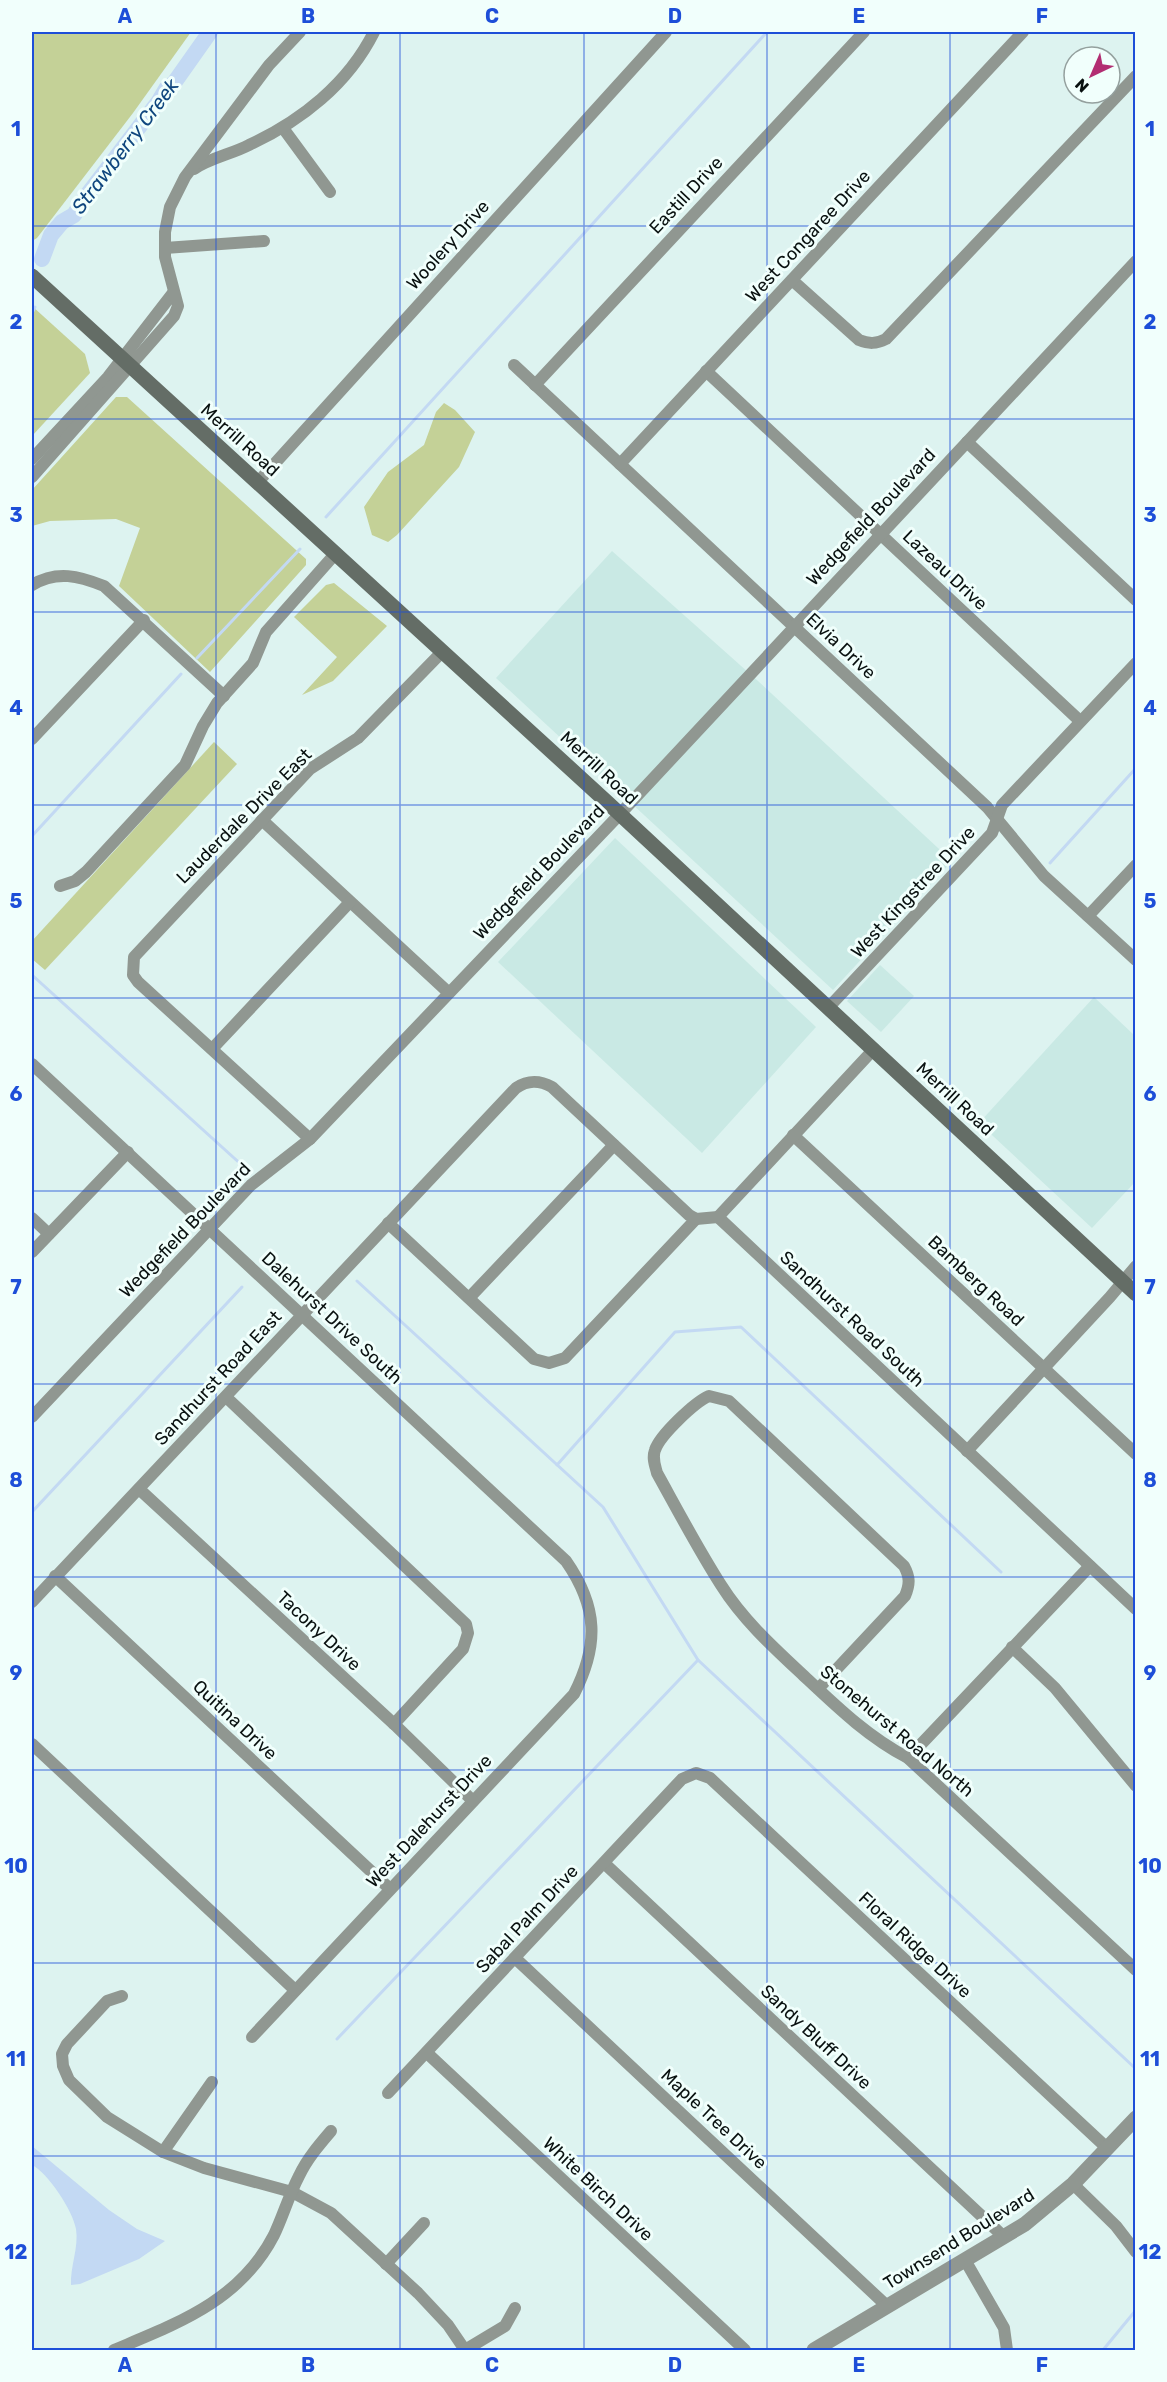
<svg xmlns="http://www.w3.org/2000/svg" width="1167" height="2382" viewBox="0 0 1167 2382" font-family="Rubik,sans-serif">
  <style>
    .built { fill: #c9e9e4 }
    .green { fill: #c4d197 }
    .water { fill: #c3d9f3 }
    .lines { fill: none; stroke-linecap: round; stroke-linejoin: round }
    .stream { stroke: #c3d9f3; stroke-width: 3 }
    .river { stroke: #c3d9f3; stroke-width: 16 }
    .minor { stroke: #909791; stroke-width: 12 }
    .tertiary { stroke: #909791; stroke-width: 15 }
    .secondary { stroke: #646d66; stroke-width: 15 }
    .grid { fill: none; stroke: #1d4ed8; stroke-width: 1.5; stroke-opacity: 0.55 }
    .labels { text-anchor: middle; stroke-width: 6; stroke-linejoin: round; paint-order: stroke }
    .street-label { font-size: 18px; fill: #091110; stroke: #f1fffc }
    .water-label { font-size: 20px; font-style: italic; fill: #0f467e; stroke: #f1fffc }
    .neatline { fill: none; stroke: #1d4ed8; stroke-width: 2 }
    .grid-label { font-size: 20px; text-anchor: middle; font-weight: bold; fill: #1d4ed8 }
  </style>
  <rect width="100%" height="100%" fill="#ddf3f0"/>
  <g class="built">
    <polygon points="612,551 758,681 952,861 833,990 496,678"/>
    <polygon points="615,838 816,1027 702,1153 498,962"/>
    <polygon points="880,965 914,996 881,1032 847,1001"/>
    <polygon points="1094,997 1135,1036 1136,1181 1092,1228 979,1123"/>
  </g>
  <g class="green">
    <polygon points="32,32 191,32 133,113 37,238 32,241"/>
    <polygon points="32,306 85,354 90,373 32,436"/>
    <polygon points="116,397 127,397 306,559 306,565 210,672 119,586 140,528 116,519 50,521 32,526 32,490"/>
    <polygon points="444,403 455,410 475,432 459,467 397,535 388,542 372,535 364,507 388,472 424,445 436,412"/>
    <polygon points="334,583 387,626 333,681 302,695 337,657 294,617 326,585"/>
    <polygon points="214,742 237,764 45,970 32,959 32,941"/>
  </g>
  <g class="water">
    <polygon points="203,32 217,32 186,68 181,70 182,61"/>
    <path d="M32 2146 109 2210 137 2229 165 2241 139 2259 80 2284 71 2285C70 2267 79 2247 76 2229 73 2211 48 2173 32 2165Z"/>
  </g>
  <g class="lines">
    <g class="stream">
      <polyline points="32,313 35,307"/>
      <polyline points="326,517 767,32"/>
      <polyline points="197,658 300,549"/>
      <polyline points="32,836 181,674"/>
      <polyline points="1050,863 1136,768"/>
      <polyline points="32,975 244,1167"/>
      <polyline points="357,1281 603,1507 698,1660"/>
      <polyline points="557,1465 675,1332 741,1327 1001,1572"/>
      <polyline points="32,1512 242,1287"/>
      <polyline points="337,2039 698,1660 1136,2069"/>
      <polyline points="1103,2350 1136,2310"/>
    </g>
    <polyline class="river" points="42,259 51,235 62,222 74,215 84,199 159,101 166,89 174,83 210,32"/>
    <g class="minor">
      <polyline points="283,128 330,192"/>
      <path d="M194 169C210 158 232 154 249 145 301 121 348 84 374 32"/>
      <polyline points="165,248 264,241"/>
      <path d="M792 280 859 340C869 344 876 344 886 339L1136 76"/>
      <polyline points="514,365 987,807 1044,876 1136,960"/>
      <polyline points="706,371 1080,721"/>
      <polyline points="535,385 864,32"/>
      <polyline points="967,442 1136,600"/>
      <polyline points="32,459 108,377 173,293"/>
      <polyline points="620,464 1023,32"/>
      <polyline points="32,477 174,316 178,306 165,257 165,232 170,207 185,177 269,65 300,32"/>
      <polyline points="257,483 666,32"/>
      <path d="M32 585C57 570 79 576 104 586L224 696"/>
      <polyline points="32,739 144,620"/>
      <polyline points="262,820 449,993"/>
      <polyline points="60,886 75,881 86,872 185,765 203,726 217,703 253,663 266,632 336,553"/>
      <polyline points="1088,916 1136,865"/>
      <polyline points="829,1007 992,833 1002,805 1136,663"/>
      <polyline points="212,1049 350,902"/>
      <path d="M32 1064 566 1561C598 1607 599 1645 574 1694L252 2037"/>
      <polyline points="793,1135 1136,1454"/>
      <polyline points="310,1139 138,982 133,975 134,957 310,769 358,738 443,651"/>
      <polyline points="718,1217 1136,1609"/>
      <polyline points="718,1217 874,1049"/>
      <polyline points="32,1218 49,1234"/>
      <polyline points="388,1223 534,1359 549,1363 565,1358 696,1219"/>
      <polyline points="32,1252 128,1152"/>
      <polyline points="469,1298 614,1145"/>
      <polyline points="226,1397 466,1624 468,1633 463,1649 394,1724"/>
      <polyline points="32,1417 251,1185 310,1139 620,814 1136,261"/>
      <polyline points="967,1451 1110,1297 1136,1266"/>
      <polyline points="139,1489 394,1724 473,1801"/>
      <polyline points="55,1576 390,1889"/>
      <path d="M32 1602 516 1088C528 1080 539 1080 552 1087L689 1215 696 1219 718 1217"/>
      <polyline points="1012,1647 1055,1688 1136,1786"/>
      <path d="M818 1689 905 1596C910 1584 910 1577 904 1566L729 1401 709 1396C695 1402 660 1435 655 1450 652 1458 655 1465 657 1473 678 1511 698 1549 721 1585 743 1620 774 1648 804 1676 837 1707 868 1737 908 1758L1136 1970"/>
      <polyline points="32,1744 295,1990"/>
      <polyline points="908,1758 1090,1566"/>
      <polyline points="604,1863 1003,2236"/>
      <polyline points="515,1958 887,2306"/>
      <polyline points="122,1996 107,2001 67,2044 62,2054 63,2066 69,2080 107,2117 163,2152 204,2168 292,2192 331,2213 418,2293 448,2325 465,2350"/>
      <polyline points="427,2053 745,2350"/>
      <polyline points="388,2093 682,1779 696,1773 710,1778 1107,2148"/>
      <polyline points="163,2152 212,2082"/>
      <polyline points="1073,2184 1116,2226 1136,2252"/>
      <polyline points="965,2260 1004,2328 1007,2350"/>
      <polyline points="386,2264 424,2223"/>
      <path d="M114 2350C178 2323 240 2301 274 2235 283 2216 289 2195 299 2176 307 2159 319 2145 331 2131"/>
      <polyline points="465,2350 505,2326 515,2308"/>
    </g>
    <polyline class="tertiary" points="814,2350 1025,2224 1073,2184 1136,2118"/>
    <polyline class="secondary" points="32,276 609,804 1136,1294"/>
  </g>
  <path class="grid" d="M216 32V2350M400 32V2350M584 32V2350M767 32V2350M950 32V2350M32 226H1136M32 419H1136M32 612H1136M32 805H1136M32 998H1136M32 1191H1136M32 1384H1136M32 1577H1136M32 1770H1136M32 1963H1136M32 2156H1136"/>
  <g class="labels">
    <g class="street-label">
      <text transform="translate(686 195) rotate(-47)" y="6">Eastill Drive</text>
      <text transform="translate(808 236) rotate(-47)" y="6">West Congaree Drive</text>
      <text transform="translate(448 245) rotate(-48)" y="6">Woolery Drive</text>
      <text transform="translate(240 440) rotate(42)" y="6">Merrill Road</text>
      <text transform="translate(871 517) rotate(-47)" y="6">Wedgefield Boulevard</text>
      <text transform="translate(945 570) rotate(43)" y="6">Lazeau Drive</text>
      <text transform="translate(841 646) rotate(43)" y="6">Elvia Drive</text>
      <text transform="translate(599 768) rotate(43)" y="6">Merrill Road</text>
      <text transform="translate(244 816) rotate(-45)" y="6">Lauderdale Drive East</text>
      <text transform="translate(539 872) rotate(-46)" y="6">Wedgefield Boulevard</text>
      <text transform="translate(913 892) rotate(-47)" y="6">West Kingstree Drive</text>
      <text transform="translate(955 1099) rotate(43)" y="6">Merrill Road</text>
      <text transform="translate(185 1230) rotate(-46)" y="6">Wedgefield Boulevard</text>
      <text transform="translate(976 1281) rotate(43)" y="6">Bamberg Road</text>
      <text transform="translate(332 1318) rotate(43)" y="6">Dalehurst Drive South</text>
      <text transform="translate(852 1319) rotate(43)" y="6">Sandhurst Road South</text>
      <text transform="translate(218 1378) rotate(-47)" y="6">Sandhurst Road East</text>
      <text transform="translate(319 1631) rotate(43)" y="6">Tacony Drive</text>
      <text transform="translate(235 1720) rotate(43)" y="6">Quitina Drive</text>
      <text transform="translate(897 1731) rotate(40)" y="6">Stonehurst Road North</text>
      <text transform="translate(429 1821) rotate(-47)" y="6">West Dalehurst Drive</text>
      <text transform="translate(527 1919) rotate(-47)" y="6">Sabal Palm Drive</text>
      <text transform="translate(915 1945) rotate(43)" y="6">Floral Ridge Drive</text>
      <text transform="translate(816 2037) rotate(43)" y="6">Sandy Bluff Drive</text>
      <text transform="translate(714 2119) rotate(43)" y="6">Maple Tree Drive</text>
      <text transform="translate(598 2189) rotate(43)" y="6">White Birch Drive</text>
      <text transform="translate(959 2239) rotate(-32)" y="6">Townsend Boulevard</text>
    </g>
    <g class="water-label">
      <text transform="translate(125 146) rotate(-53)" y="7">Strawberry Creek</text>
    </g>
  </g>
  <rect width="1167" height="2382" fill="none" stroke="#f1fffc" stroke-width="66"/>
  <g transform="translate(1092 75) rotate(224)"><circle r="28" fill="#f1fffc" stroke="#94a09e" stroke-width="1.5"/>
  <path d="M0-4.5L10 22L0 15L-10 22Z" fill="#b22d72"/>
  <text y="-9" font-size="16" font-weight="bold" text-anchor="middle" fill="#091110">N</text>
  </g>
  <rect x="33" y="33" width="1101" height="2316" class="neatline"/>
  <g class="grid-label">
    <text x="125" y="23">A</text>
    <text x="308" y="23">B</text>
    <text x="492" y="23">C</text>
    <text x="675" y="23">D</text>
    <text x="859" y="23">E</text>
    <text x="1042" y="23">F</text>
    <text x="16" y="136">1</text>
    <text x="1150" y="136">1</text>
    <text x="16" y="329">2</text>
    <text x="1150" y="329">2</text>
    <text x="16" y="522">3</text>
    <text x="1150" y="522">3</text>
    <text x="16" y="715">4</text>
    <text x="1150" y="715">4</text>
    <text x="16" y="908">5</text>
    <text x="1150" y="908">5</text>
    <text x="16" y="1101">6</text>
    <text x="1150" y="1101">6</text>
    <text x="16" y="1294">7</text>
    <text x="1150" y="1294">7</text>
    <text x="16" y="1487">8</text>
    <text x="1150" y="1487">8</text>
    <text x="16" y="1680">9</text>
    <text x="1150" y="1680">9</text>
    <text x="16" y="1873">10</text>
    <text x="1150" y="1873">10</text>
    <text x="16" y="2066">11</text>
    <text x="1150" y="2066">11</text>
    <text x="16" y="2259">12</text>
    <text x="1150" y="2259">12</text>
    <text x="125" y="2372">A</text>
    <text x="308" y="2372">B</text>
    <text x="492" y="2372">C</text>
    <text x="675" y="2372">D</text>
    <text x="859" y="2372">E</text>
    <text x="1042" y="2372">F</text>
  </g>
</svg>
